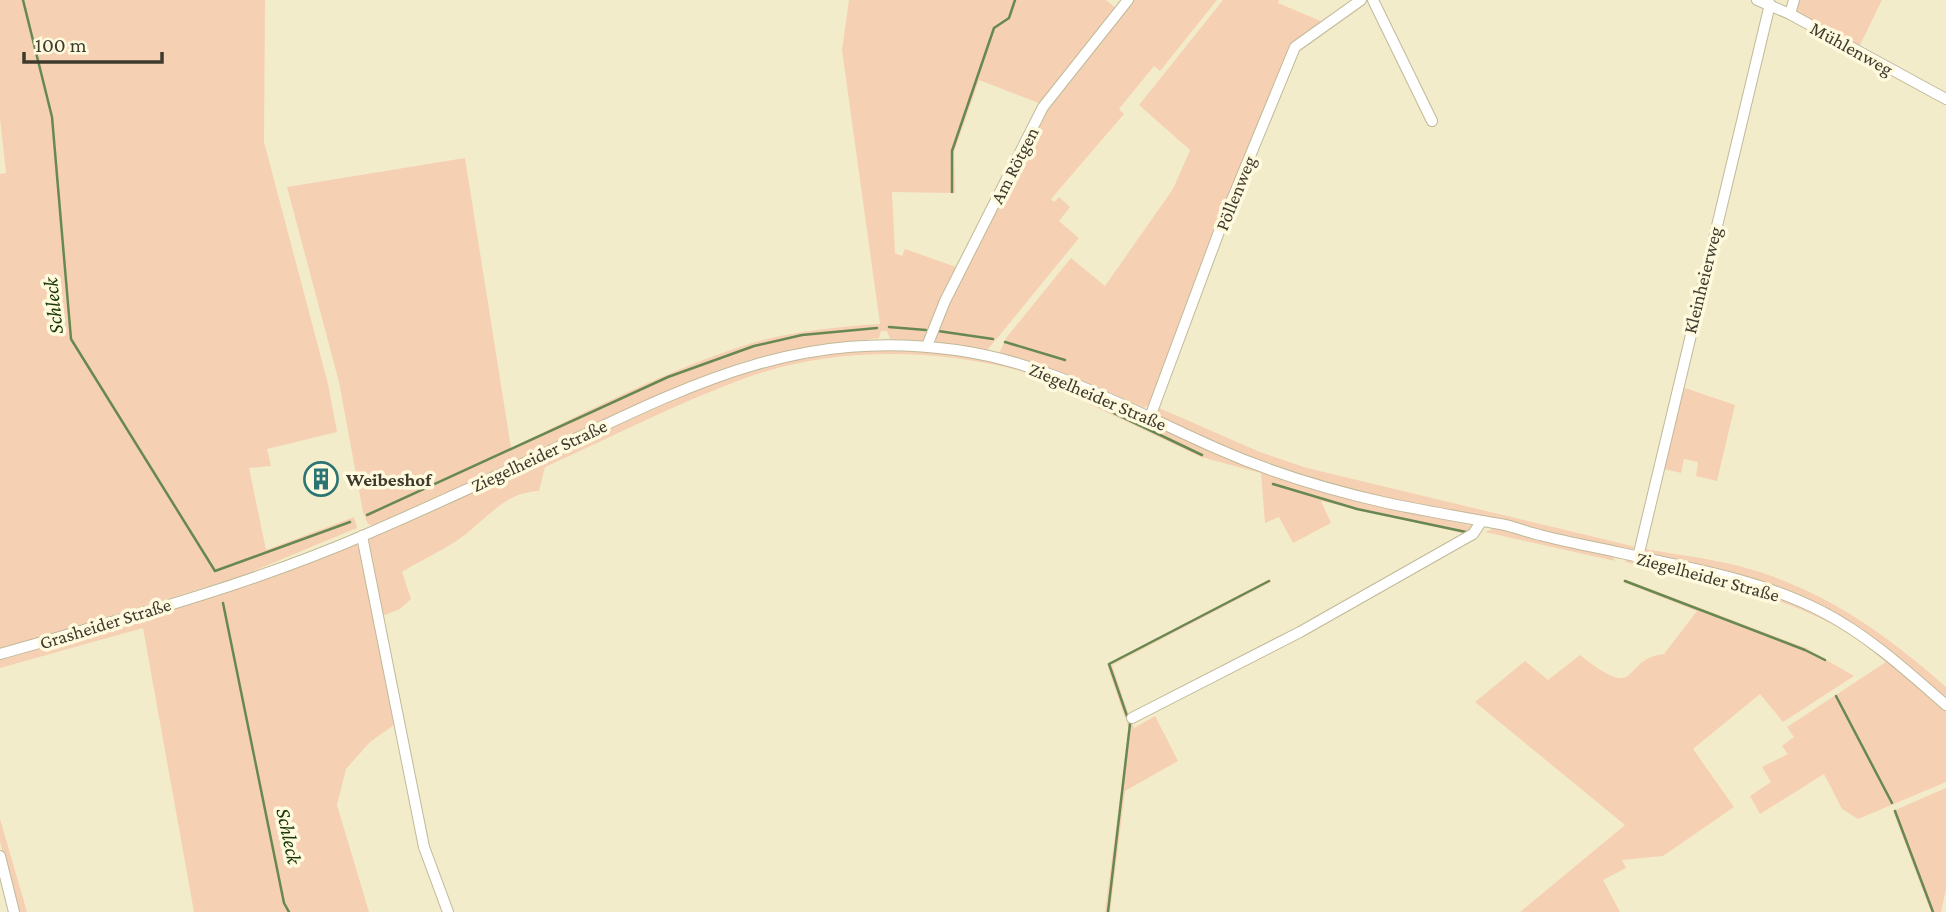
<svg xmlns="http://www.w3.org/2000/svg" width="1946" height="912" viewBox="0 0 1946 912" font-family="'Crimson Pro',serif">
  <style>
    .green { fill: #f6d0b3 }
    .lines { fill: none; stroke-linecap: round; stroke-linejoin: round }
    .stream { stroke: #688851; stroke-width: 2.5 }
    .minor-casing { stroke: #c0b999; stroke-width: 12 }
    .minor { stroke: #fff; stroke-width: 10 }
    .labels { text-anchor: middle; stroke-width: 7; stroke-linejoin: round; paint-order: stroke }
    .street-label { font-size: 19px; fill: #3e3b2e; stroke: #fff9de }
    .poi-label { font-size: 19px; font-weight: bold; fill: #3e3b2e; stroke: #fff9de; text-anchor: start }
    .water-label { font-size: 21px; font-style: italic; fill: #193803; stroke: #fff9de }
  </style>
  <rect width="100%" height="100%" fill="#f3ecca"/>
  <g class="green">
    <polygon points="0,0 265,0 264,142 328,384 337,432 267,449 271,466 249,468 266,550 354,517 357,528 239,577 0,650 0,174 6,173 0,118"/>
    <path d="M849 0H1106L1117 9 1041 104 979 80 954 152 955 193 892 192 895 253 902 256 905 249 959 268 924 341 890 339 887 331H881L879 338 802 348 749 360 714 372 374 526 368 524 363 512 339 382 287 187 465 158 511 448C590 410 669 369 752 343 793 331 837 327 880 324L842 50Z"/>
    <polygon points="1132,0 1217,0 1160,71 1154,66 1119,109 1124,114 1051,199 1054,202 1059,197 1070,207 1059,221 1079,238 999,336 987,350 936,342 935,333 1043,111"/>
    <polygon points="1223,0 1279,0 1278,3 1323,22 1290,44 1265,113 1215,225 1151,403 1144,408 1069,375 999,354 1006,338 1071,258 1105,286 1173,189 1190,150 1139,105"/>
    <polygon points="1797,0 1882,0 1858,49 1794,13"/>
    <path d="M847 349C910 350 983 349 1041 377 946 347 834 345 740 380 674 405 609 438 545 467L539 491C511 492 494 510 473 528 454 546 424 558 402 572L411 599 400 609 382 616 368 543 373 535 712 383 751 368Z"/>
    <polygon points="1051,377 1155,423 1390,508 1473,526 1466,534 1321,501 1331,523 1293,543 1279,517 1265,523 1261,473 1201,457 1066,393 1045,379"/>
    <polygon points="1679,386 1735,405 1717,481 1696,476 1698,462 1684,459 1681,473 1660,468"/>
    <polygon points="1159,408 1260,452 1307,468 1636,547 1631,551 1547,533 1501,518 1474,517 1342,488 1225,448 1158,416"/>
    <polygon points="1492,529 1503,529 1612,556 1615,561 1485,532"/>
    <polygon points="348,545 357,545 360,552 394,725 370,742 346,769 337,805 369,912 194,912 143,628 0,668 0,658"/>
    <path d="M1641 548C1676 555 1704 557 1739 566 1820 587 1884 632 1946 687V699L1834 613 1644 554Z"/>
    <path d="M1626 558C1668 568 1711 576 1752 587 1828 609 1888 659 1946 710V782L1858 819 1842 809 1824 774 1760 814 1750 796 1771 782 1762 767 1788 754 1782 746 1794 737 1787 727 1886 662C1818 599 1712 581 1625 562Z"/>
    <polygon points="1270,579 1271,582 1112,665 1129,716 1125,718 1107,664"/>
    <path d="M1624 579 1806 648 1854 676 1783 722 1760 694 1693 749 1734 807 1663 856 1622 860 1626 868 1603 880 1620 912H1520L1625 825 1475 702 1525 661 1548 680 1580 655C1643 705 1619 659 1664 654L1697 611 1623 582Z"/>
    <polygon points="1155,716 1178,761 1125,791 1110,912 1105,912 1129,729 1127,723 1131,721 1134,728"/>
    <polygon points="1946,788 1946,889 1941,912 1931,912 1893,811"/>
    <polygon points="0,819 27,912 17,912 0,841"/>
  </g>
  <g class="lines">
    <g class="stream">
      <polyline points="23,0 52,117 71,339 215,571 350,522"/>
      <polyline points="952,192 952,151 994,28 1009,18 1015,0"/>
      <polyline points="889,327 926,330"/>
      <polyline points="938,331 993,339"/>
      <polyline points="1005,342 1065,360"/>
      <polyline points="1072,393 1202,455"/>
      <polyline points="1273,484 1357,509 1466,532"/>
      <polyline points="367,515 668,377 754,346 802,335 877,328"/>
      <polyline points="1625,581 1805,650 1825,660"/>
      <polyline points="223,603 284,903 289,912"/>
      <polyline points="1836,696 1892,803"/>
      <polyline points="1127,716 1109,664 1269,581"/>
      <polyline points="1895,811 1933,912"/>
      <polyline points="1108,912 1130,724"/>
    </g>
    <g class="minor-casing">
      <g id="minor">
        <polyline points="1373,0 1432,121"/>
        <polyline points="1757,0 1790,14 1946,99"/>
        <polyline points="1790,14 1794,0"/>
        <polyline points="927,346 945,301 1043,107 1128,0"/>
        <polyline points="1150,417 1220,229 1295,47 1361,0"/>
        <polyline points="362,536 424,847 448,912"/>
        <polyline points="1638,557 1770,4"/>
        <path d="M0 654C123 619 250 585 367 534 434 505 501 474 567 443 699 380 804 329 956 350 1051 363 1131 411 1218 449 1272 473 1329 490 1387 503 1424 511 1462 517 1500 524 1513 526 1526 532 1540 535 1567 542 1594 547 1621 553 1689 568 1759 579 1821 611 1868 635 1907 671 1946 705"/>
        <polyline points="1132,718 1300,632 1473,534 1481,522"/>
        <polyline points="0,856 14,912"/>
      </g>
    </g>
    <use href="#minor" class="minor"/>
  </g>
  <defs>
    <g id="building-ring" transform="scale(1.75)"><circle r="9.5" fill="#fff9de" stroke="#2b7573" stroke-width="1.5"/><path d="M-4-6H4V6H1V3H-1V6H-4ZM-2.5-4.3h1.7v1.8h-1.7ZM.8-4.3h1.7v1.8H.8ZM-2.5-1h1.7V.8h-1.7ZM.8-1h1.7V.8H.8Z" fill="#2b7573"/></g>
  </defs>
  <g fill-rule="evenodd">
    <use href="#building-ring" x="321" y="479"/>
  </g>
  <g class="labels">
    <g class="street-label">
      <text transform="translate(1852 48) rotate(29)" y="7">Mühlenweg</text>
      <text transform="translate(1014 165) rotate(-63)" y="7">Am Rötgen</text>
      <text transform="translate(1235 193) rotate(-68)" y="7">Pöllenweg</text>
      <text transform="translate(1702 280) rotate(-76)" y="7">Kleinheierweg</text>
      <text transform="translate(1098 396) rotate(23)" y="7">Ziegelheider Straße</text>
      <text transform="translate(539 455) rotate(-25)" y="7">Ziegelheider Straße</text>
      <text transform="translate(1708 576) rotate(15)" y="7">Ziegelheider Straße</text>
      <text transform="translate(105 623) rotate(-17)" y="7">Grasheider Straße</text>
    </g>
    <g class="poi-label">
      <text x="346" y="486">Weibeshof</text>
    </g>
    <g class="water-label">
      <text transform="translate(53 306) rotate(-96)" y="7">Schleck</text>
      <text transform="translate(289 836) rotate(78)" y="7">Schleck</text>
    </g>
  </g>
  <path d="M24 52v10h138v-10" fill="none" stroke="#3e3b2e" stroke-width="3.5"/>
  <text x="35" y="52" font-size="21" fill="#3e3b2e" stroke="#fff9de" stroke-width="5" paint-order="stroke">100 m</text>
</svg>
